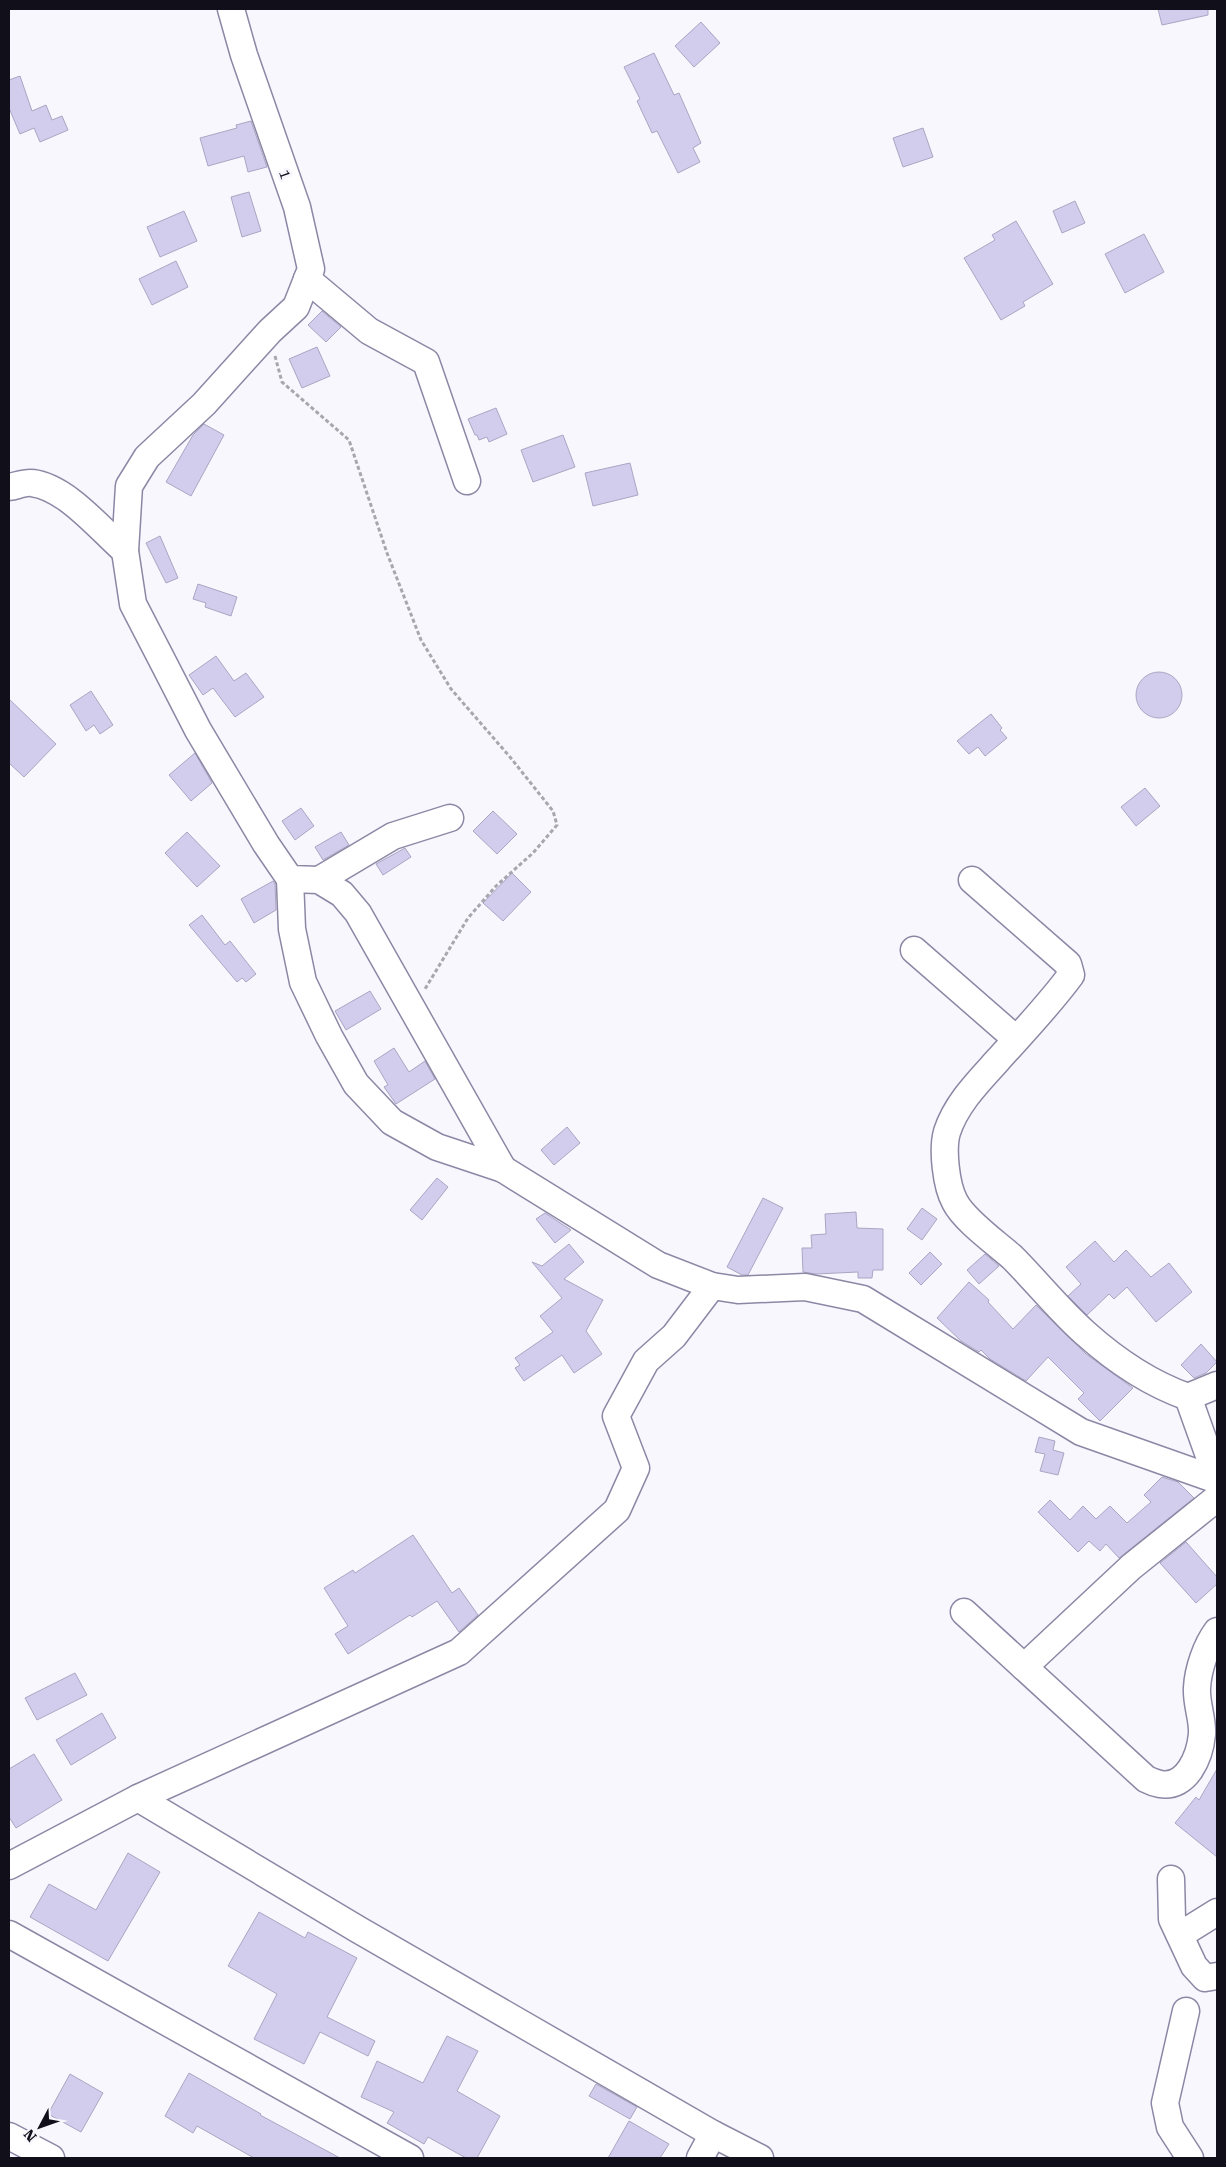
<svg xmlns="http://www.w3.org/2000/svg" width="1226" height="2167" viewBox="0 0 1226 2167" font-family="'Roboto Serif',serif">
  <style>
    .building { fill: #d3cded; stroke: #aba5c3 }
    .lines { fill: none; stroke-linecap: round; stroke-linejoin: round }
    .minor-casing { stroke: #8d87a5; stroke-width: 29 }
    .path { stroke: #a8a6af; stroke-width: 3; stroke-dasharray: 4 2.5; stroke-linecap: butt }
    .minor { stroke: #fff; stroke-width: 26 }
    .labels { text-anchor: middle; stroke-width: 5; stroke-linejoin: round; paint-order: stroke }
    .street-label { font-size: 16px; fill: #110f1a; stroke: #f8f7fe }
  </style>
  <rect width="100%" height="100%" fill="#f8f7fe"/>
  <g class="building">
    <polygon points="1158,9 1208,9 1208,15 1162,25"/>
    <polygon points="701,22 720,43 694,67 675,46"/>
    <polygon points="654,53 674,95 679,93 701,143 693,148 700,162 678,173 657,131 652,133 637,101 640,99 624,67"/>
    <polygon points="20,76 32,111 46,105 52,120 62,116 68,130 40,142 34,128 20,134 9,108 9,80"/>
    <polygon points="251,121 267,167 248,172 244,156 208,166 200,138 237,128 236,125"/>
    <polygon points="923,128 933,157 903,167 893,138"/>
    <polygon points="249,192 261,231 242,237 231,197"/>
    <polygon points="1075,201 1085,223 1062,233 1053,211"/>
    <polygon points="184,211 197,241 160,257 147,227"/>
    <polygon points="1016,221 1053,284 1023,302 1025,306 1001,320 964,258 995,240 992,235"/>
    <polygon points="1144,234 1164,272 1125,293 1105,254"/>
    <polygon points="176,261 188,287 152,305 139,279"/>
    <polygon points="322,311 341,327 326,342 308,325"/>
    <polygon points="317,347 330,376 302,388 289,359"/>
    <polygon points="496,408 507,434 489,442 487,437 479,440 477,435 475,435 468,419"/>
    <polygon points="204,424 224,435 191,496 166,482 193,435"/>
    <polygon points="563,435 575,467 533,482 521,450"/>
    <polygon points="630,463 638,495 593,506 585,473"/>
    <polygon points="160,536 178,578 166,583 146,543"/>
    <polygon points="198,584 237,597 231,616 205,607 206,603 193,599"/>
    <polygon points="216,656 234,681 246,673 264,697 235,717 213,688 203,695 189,675"/>
    <circle cx="1159" cy="695" r="23"/>
    <polygon points="91,691 113,725 100,734 94,725 86,731 70,705"/>
    <polygon points="9,699 56,744 24,777 9,763"/>
    <polygon points="991,714 1002,728 1000,730 1007,738 985,756 978,747 969,754 957,741"/>
    <polygon points="195,753 212,783 191,801 169,775"/>
    <polygon points="1145,788 1160,806 1136,826 1121,807"/>
    <polygon points="301,808 314,826 295,840 282,821"/>
    <polygon points="493,811 517,834 497,854 473,831"/>
    <polygon points="187,832 220,866 197,887 165,853"/>
    <polygon points="341,832 349,845 323,860 315,847"/>
    <polygon points="405,848 411,857 383,875 376,864"/>
    <polygon points="512,873 531,892 503,921 483,903"/>
    <polygon points="273,881 275,884 276,910 254,923 241,899"/>
    <polygon points="202,915 225,945 230,941 256,974 246,982 242,978 237,982 189,925"/>
    <polygon points="370,991 381,1009 346,1030 335,1011"/>
    <polygon points="394,1048 409,1072 425,1061 435,1079 396,1104 384,1087 388,1085 374,1061"/>
    <polygon points="567,1127 580,1143 554,1165 541,1150"/>
    <polygon points="437,1178 448,1187 422,1220 410,1210"/>
    <polygon points="763,1198 783,1208 748,1275 742,1275 727,1267"/>
    <polygon points="922,1208 937,1219 922,1240 907,1229"/>
    <polygon points="856,1212 857,1228 883,1229 883,1270 873,1270 872,1278 858,1278 858,1272 816,1274 803,1272 802,1248 812,1248 811,1235 826,1234 825,1214"/>
    <polygon points="545,1213 571,1230 555,1243 536,1219"/>
    <polygon points="1095,1241 1114,1262 1126,1250 1151,1277 1169,1263 1192,1292 1156,1322 1127,1287 1114,1299 1109,1294 1087,1315 1068,1296 1081,1284 1066,1267"/>
    <polygon points="569,1244 584,1262 564,1279 603,1300 586,1331 602,1354 574,1373 562,1355 524,1381 515,1368 520,1365 515,1358 553,1332 540,1316 562,1298 532,1262 542,1266"/>
    <polygon points="930,1252 942,1264 921,1285 909,1273"/>
    <polygon points="985,1254 999,1266 979,1284 967,1270"/>
    <polygon points="969,1282 989,1300 988,1302 1013,1329 1036,1305 1086,1354 1133,1388 1100,1421 1078,1399 1084,1393 1048,1357 1026,1381 990,1359 981,1350 979,1352 961,1341 937,1318"/>
    <polygon points="1201,1344 1217,1362 1206,1373 1194,1378 1181,1365"/>
    <polygon points="1039,1437 1055,1441 1053,1450 1064,1453 1058,1475 1040,1471 1045,1454 1035,1452"/>
    <polygon points="1162,1477 1178,1482 1194,1498 1119,1558 1106,1544 1100,1551 1089,1541 1078,1552 1038,1512 1050,1500 1070,1520 1083,1506 1096,1519 1110,1506 1127,1523 1151,1502 1144,1495"/>
    <polygon points="413,1535 452,1593 459,1588 478,1615 459,1632 437,1601 412,1617 410,1615 348,1654 335,1634 348,1626 324,1588 353,1570 355,1573"/>
    <polygon points="1186,1542 1217,1577 1217,1584 1196,1603 1160,1563"/>
    <polygon points="75,1673 87,1695 37,1720 25,1698"/>
    <polygon points="102,1713 116,1738 71,1765 56,1740"/>
    <polygon points="34,1754 62,1800 16,1828 9,1817 9,1769"/>
    <polygon points="1217,1769 1217,1857 1175,1823 1196,1797 1199,1800"/>
    <polygon points="128,1853 160,1872 108,1961 30,1917 49,1884 96,1910"/>
    <polygon points="259,1912 305,1938 308,1932 357,1958 327,2017 375,2041 368,2056 320,2032 304,2064 254,2039 277,1994 228,1966"/>
    <polygon points="447,2036 478,2051 457,2091 500,2116 477,2158 466,2158 428,2137 424,2144 387,2123 394,2112 361,2097 377,2061 423,2083"/>
    <polygon points="189,2073 261,2114 260,2115 340,2158 254,2158 197,2126 193,2133 165,2116"/>
    <polygon points="70,2074 103,2093 81,2132 48,2114"/>
    <polygon points="596,2084 637,2107 630,2119 589,2096"/>
    <polygon points="629,2121 669,2144 660,2158 608,2158"/>
  </g>
  <g class="lines">
    <g class="minor-casing">
      <g id="minor">
        <polyline points="231,9 244,55 297,207 311,269 296,307 270,331 204,404 147,457 129,486 125,551 133,604 162,660 198,730 266,844 290,879 319,880 342,894 358,913 503,1169"/>
        <polyline points="307,279 369,331 426,362 467,481"/>
        <path d="M9 487C16 486 25 482 32 483 66 487 100 529 125 551"/>
        <polyline points="290,879 292,929 303,982 329,1036 356,1084 392,1122 437,1147 503,1169 658,1265 712,1286 738,1290 805,1287 863,1299 1081,1432 1217,1480"/>
        <polyline points="319,880 393,836 450,818"/>
        <path d="M972 880 1068 964 1071 975C1049 1005 1022 1033 997 1061 978 1082 956 1104 947 1132 942 1149 946 1186 955 1202 964 1220 996 1243 1012 1257 1037 1282 1059 1310 1085 1333 1114 1359 1151 1384 1188 1397L1217 1385"/>
        <polyline points="914,950 1016,1039"/>
        <polyline points="1188,1397 1217,1478"/>
        <path d="M964 1612 1146 1779C1150 1781 1155 1783 1160 1784 1187 1789 1200 1756 1202 1734 1203 1719 1196 1704 1197 1688 1198 1669 1206 1646 1217 1631"/>
        <polyline points="1024,1667 1131,1567 1217,1498"/>
        <polyline points="138,1798 459,1652 617,1510 636,1468 616,1416 646,1361 674,1336 712,1286"/>
        <polyline points="9,1866 138,1798 359,1930 713,2134 700,2158"/>
        <polyline points="1171,1879 1172,1919 1194,1966 1205,1978 1217,1976"/>
        <polyline points="9,1934 410,2158"/>
        <polyline points="1180,1935 1217,1912"/>
        <polyline points="1186,2011 1165,2103 1170,2127 1190,2158"/>
        <polyline points="713,2134 760,2158"/>
        <polyline points="9,2136 51,2158"/>
      </g>
    </g>
    <polyline class="path" points="275,356 282,382 349,440 387,553 421,640 451,689 510,757 553,811 557,825 533,853 496,886 468,918 425,989"/>
    <use href="#minor" class="minor"/>
  </g>
  <g class="labels">
    <g class="street-label">
      <text transform="translate(286 174) rotate(71)" y="6">1</text>
    </g>
  </g>
  <rect width="1226" height="2167" fill="none" stroke="#110f1a" stroke-width="20"/>
  <g transform="translate(40 2127) rotate(229)" stroke="#f8f7fe" stroke-width="4" paint-order="stroke">
  <path d="M0-4L9 19L0 12L-9 19Z" fill="#110f1a"/>
  <text y="-8" font-size="14" font-weight="bold" text-anchor="middle" fill="#110f1a">N</text>
  </g>
</svg>
